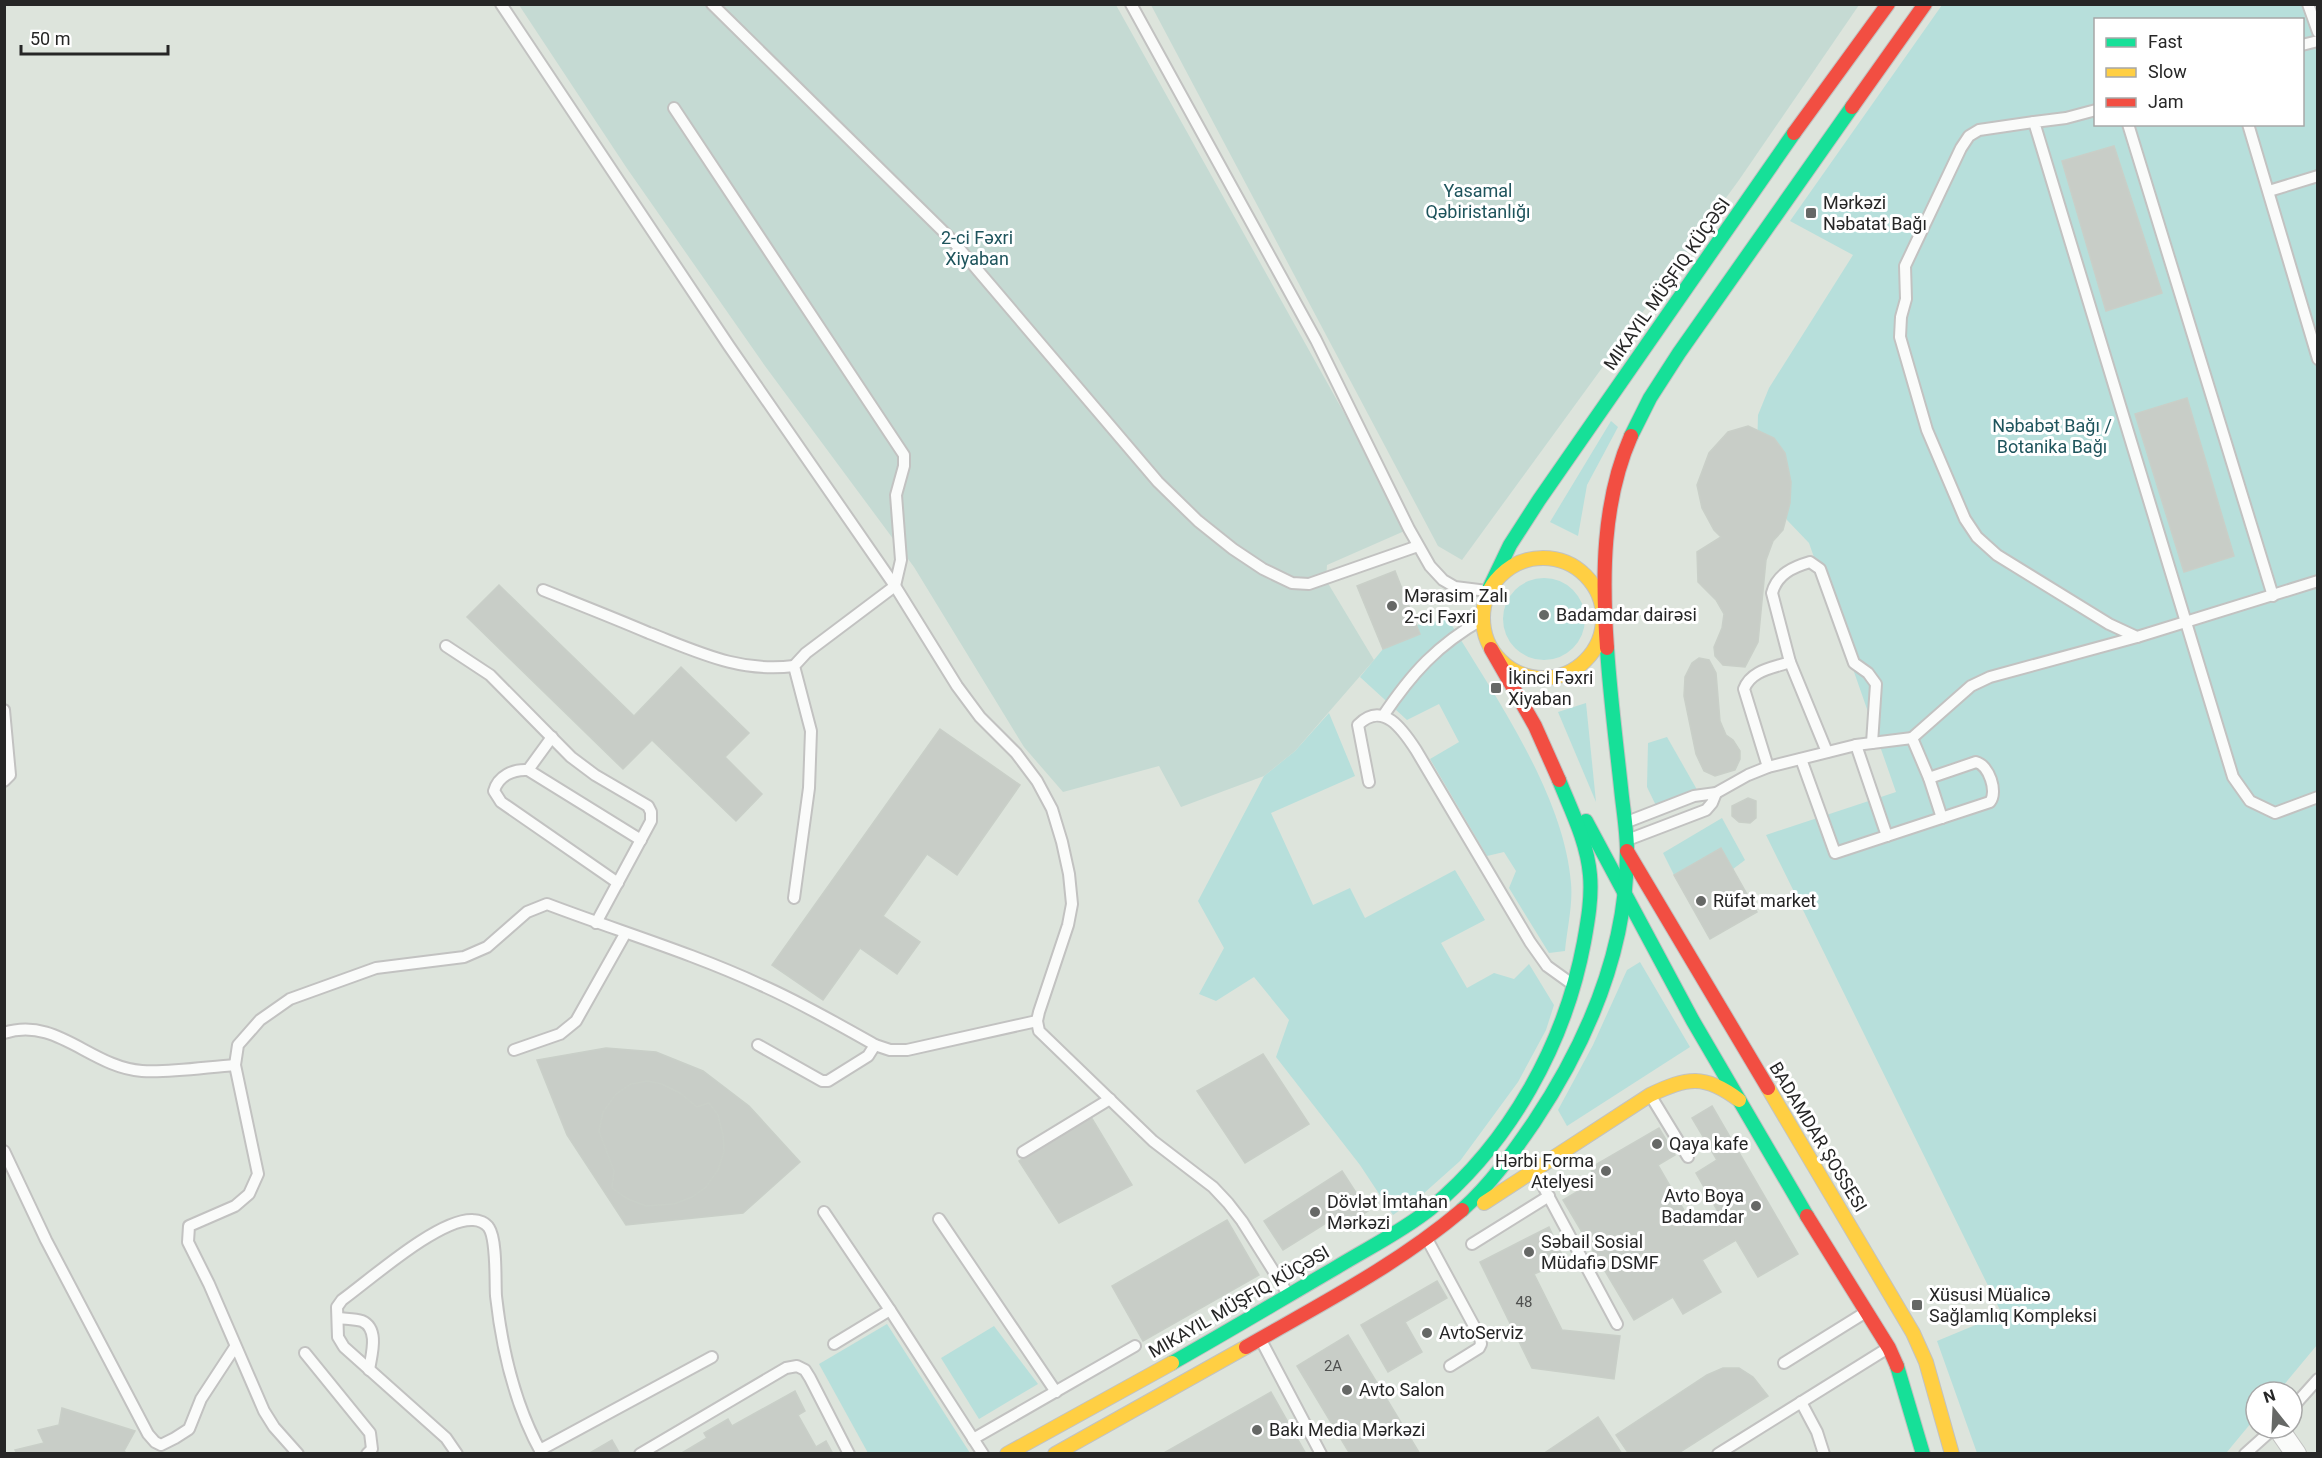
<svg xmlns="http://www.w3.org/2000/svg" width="2322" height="1458" viewBox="0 0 2322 1458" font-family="Roboto,sans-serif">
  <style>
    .green { fill: #b7dfdb; fill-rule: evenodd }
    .cemetery { fill: #c5dad3 }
    .building { fill: #c8cdc7; stroke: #c9cfc8; stroke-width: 1.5 }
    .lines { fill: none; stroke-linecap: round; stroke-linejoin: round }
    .lane-casing { stroke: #c2c2c1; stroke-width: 14 }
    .street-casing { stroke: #c2c2c1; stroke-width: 22 }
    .fast-casing { stroke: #c2c2c1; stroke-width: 16 }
    .slow-casing { stroke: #c2c2c1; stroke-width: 16 }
    .jam-casing { stroke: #c2c2c1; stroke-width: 16 }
    .lane { stroke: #fafbfa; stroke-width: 10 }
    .street { stroke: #fafbfa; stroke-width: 20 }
    .fast { stroke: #16e098; stroke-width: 14 }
    .slow { stroke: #ffcf43; stroke-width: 14 }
    .jam { stroke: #f24e42; stroke-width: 14 }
    .poi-dot { fill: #666866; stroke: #fff; stroke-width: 2 }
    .labels { text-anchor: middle; stroke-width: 6; stroke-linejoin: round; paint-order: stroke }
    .number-label { font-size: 15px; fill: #4f504f }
    .park-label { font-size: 18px; fill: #1e545c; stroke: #fff }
    .poi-label { font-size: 18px; fill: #262626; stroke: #fff; text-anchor: start }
    .street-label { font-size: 18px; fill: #262626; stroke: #fff }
  </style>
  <rect width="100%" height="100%" fill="#dde4dc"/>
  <g class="green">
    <path d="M1942 5H2317V1345L2278 1392H2256V1417L2227 1452 2222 1454 1977 1453 1937 1341 2002 1314 1766 835 1896 792 1809 543 1787 520 1768 488 1757 451 1758 415 1769 388 1853 255 1790 221ZM2096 20H2302V124H2096Z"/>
    <polygon points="1611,421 1618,427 1587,485 1578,536 1550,522"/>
    <circle cx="1544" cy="619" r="41"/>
    <path d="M1448 619C1494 695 1564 794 1571 883 1573 905 1567 929 1565 951L1549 953 1509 888 1516 871 1504 852 1487 856 1430 759 1459 742 1439 704 1407 720 1360 677 1383 649 1420 634 1417 625Z"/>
    <polygon points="1586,703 1596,802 1558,712"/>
    <polygon points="1329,713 1355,776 1271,813 1313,905 1350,888 1365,918 1455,870 1485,920 1441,943 1467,988 1494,973 1514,979 1529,964 1554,1005 1546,1030 1518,1082 1460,1161 1423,1194 1393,1215 1360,1165 1276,1057 1289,1020 1254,977 1216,1001 1199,994 1224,948 1198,901 1264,776 1295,751"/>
    <polygon points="1667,737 1700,795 1661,816 1647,787 1648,743"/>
    <polygon points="1722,818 1745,860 1733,869 1720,849 1674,875 1663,853"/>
    <polygon points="1640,962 1690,1047 1567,1126 1558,1110 1593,1045 1627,970"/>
    <polygon points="887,1324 970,1453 868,1453 819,1364"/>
    <polygon points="994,1326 1038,1384 979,1419 941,1358"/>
  </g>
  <g class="cemetery">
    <polygon points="519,5 1116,5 1409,529 1327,565 1326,580 1374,660 1295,751 1264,776 1181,807 1159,766 1063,792 1024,747 914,567 765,366 626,167"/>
    <polygon points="1151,5 1859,5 1739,180 1462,560 1438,546"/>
  </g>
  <g class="building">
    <polygon points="2114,146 2162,293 2106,311 2062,161"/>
    <polygon points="2187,398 2234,556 2184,572 2135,414"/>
    <polygon points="1748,426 1774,438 1785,453 1791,482 1790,503 1783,530 1773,541 1766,560 1758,642 1745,667 1723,665 1715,656 1714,647 1722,628 1724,614 1716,600 1698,582 1697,552 1721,537 1714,530 1702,508 1697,485 1709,453 1728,432"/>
    <polygon points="1395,571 1420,634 1383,649 1357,586"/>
    <polygon points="499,585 634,716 681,667 749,733 725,757 762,794 736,821 652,740 623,769 467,617"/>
    <polygon points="1699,658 1709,660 1716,673 1720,721 1726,735 1733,740 1740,751 1740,759 1735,770 1715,776 1704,771 1696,754 1684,696 1685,677 1692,663"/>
    <polygon points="940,729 1020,785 957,875 927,854 883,916 920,942 897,974 860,948 823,1000 772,965"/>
    <polygon points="1748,798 1756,801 1756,818 1750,823 1739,822 1732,816 1732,806"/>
    <polygon points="1721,848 1757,912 1710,939 1674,875"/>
    <polygon points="606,1048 656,1052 703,1071 749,1106 800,1162 743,1213 626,1225 567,1135 537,1060"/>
    <polygon points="1263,1054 1309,1124 1245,1163 1197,1091"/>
    <polygon points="648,1081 662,1084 680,1093 697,1107 709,1103 718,1115 723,1135 724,1152 718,1170 706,1187 692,1197 674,1204 646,1206 628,1199 612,1188 614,1171 599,1131 603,1112 616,1094 631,1084"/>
    <polygon points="1712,1106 1798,1254 1758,1277 1736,1240 1702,1260 1721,1292 1683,1314 1673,1297 1634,1320 1563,1200 1597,1180 1590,1168 1659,1128 1675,1155 1658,1165 1692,1224 1717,1210 1696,1173 1717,1160 1692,1118"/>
    <polygon points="1091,1117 1132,1185 1059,1223 1019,1161"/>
    <polygon points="1342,1171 1368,1211 1346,1225 1339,1215 1283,1250 1264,1221"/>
    <polygon points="1227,1220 1259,1275 1143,1341 1112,1286"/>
    <polygon points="1549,1227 1565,1261 1534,1274 1562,1330 1620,1336 1614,1379 1532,1368 1480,1262"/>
    <polygon points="1437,1281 1447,1298 1405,1322 1422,1352 1388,1372 1361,1325"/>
    <polygon points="1348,1335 1420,1454 1350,1454 1297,1366"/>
    <polygon points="1723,1368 1739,1368 1753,1377 1768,1396 1677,1454 1629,1454 1616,1435 1707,1375"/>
    <polygon points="795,1391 805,1411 798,1415 816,1447 826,1441 833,1454 680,1454 707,1438 704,1433 728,1419 732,1426"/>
    <polygon points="1271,1392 1306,1454 1162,1454"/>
    <polygon points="62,1408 135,1431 124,1451 127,1454 17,1454 15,1450 44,1443 38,1430 59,1425"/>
    <polygon points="1598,1417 1622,1454 1543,1454"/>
    <polygon points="612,1440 620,1454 588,1454"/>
  </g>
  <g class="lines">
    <g class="lane-casing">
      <g id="lane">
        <polyline points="501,4 729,346 895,586 957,686 980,717 1016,753 1037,781 1052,809 1062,842 1069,874 1072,904 1068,925 1039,1012 1037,1021 1039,1031 1153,1141 1213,1187 1228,1203 1242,1221 1288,1294"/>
        <polyline points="712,4 952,240 1158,482 1198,521 1233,549 1263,569 1292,583 1309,584 1418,546"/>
        <polyline points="1131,4 1316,340 1409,529 1430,566 1443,580 1455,587 1487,591"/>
        <polyline points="2308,4 2318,32"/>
        <polyline points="2302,45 2318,41"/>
        <polyline points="674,108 904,455 904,466 896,495 901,560 895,586 806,653 794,666 811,731 809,788 794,898"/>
        <polyline points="2096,110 2066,118 2034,122 2233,777 2250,801 2275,813 2318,797"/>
        <polyline points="2034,122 1979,130 1969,136 1961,148 1905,266 1906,299 1901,317 1900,337 1927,430 1965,519 1977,537 1997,555 2109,624 2137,637 2318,581"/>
        <polyline points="2128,124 2273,596"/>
        <polyline points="2248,124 2318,359"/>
        <polyline points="2269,191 2318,176"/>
        <path d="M543 590C578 604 614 618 649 633 698 652 740 673 794 666"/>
        <polyline points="446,646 490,675 571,757 595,775 648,806 651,812 651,821 596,923"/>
        <polyline points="4,710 10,775 4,781"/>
        <path d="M1383 716C1412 673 1437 645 1483 619"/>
        <polyline points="1912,738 1971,686 1990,677 2137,637"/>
        <polyline points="1856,745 1887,836"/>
        <path d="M1827 752 1790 662 1772 593C1777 574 1793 567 1810 562L1820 569 1854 663 1868 673 1876 684 1872 743"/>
        <path d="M1801 759 1835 853 1990 802C1998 792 1989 765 1976 762L1929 778"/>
        <path d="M1768 767 1744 689C1751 670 1773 668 1790 662"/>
        <polyline points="528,770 552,737"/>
        <path d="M1369 782 1358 725C1383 700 1403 730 1416 750L1530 942 1547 966 1572 984"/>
        <polyline points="1627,822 1694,796 1716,793 1748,775 1768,767 1856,745 1912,738 1929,778 1942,818"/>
        <polyline points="1630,839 1706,810 1712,803 1716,793"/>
        <path d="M618 883 501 802 494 791C498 776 513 769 528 770L641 840"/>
        <path d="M4 1033C57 1016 90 1067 142 1071 169 1073 207 1067 235 1065"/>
        <polyline points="758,1045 822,1081 828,1081 868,1056 875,1045"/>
        <polyline points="514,1050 560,1034 576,1021 625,934"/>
        <polyline points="1652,1098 1688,1157"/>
        <polyline points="4,1151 46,1240 148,1434 155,1442 161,1445 175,1438 189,1429 201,1399 235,1347"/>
        <polyline points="1023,1152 1110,1099"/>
        <polyline points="1536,1173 1617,1324"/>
        <polyline points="824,1212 890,1310 983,1454"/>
        <polyline points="939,1219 1056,1392"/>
        <polyline points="1427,1239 1480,1337 1481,1344 1479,1348 1450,1366"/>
        <polyline points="1472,1244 1549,1196"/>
        <path d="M338 1318C345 1319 355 1319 362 1321 380 1329 371 1356 369 1370"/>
        <polyline points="1262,1342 1321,1454"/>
        <polyline points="834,1344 890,1310"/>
        <polyline points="305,1353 370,1433 372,1449 367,1454"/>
        <polyline points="1784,1363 1866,1312"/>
        <polyline points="1801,1402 1817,1432 1824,1454"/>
        <polyline points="2292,1408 2318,1379"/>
        <polyline points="973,1439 1135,1346"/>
        <polyline points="540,1450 712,1357"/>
        <path d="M298 1454 274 1427 264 1411 209 1284 188 1242 189 1226 235 1206 249 1194 258 1174 235 1065 238 1045 260 1020 290 999 376 968 464 957 487 947 527 912 547 904C618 931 692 953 761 985 800 1002 838 1024 875 1045L890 1050H907L1037 1021"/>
        <path d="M457 1454 446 1438 344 1347 338 1337 337 1307 342 1300C371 1279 439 1218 473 1220 479 1220 486 1223 489 1228 497 1240 495 1281 496 1296 502 1350 515 1406 542 1454"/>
        <polyline points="640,1454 786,1368 797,1366 805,1370 810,1378 849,1454"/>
        <polyline points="1718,1454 1888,1348"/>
        <polyline points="2245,1454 2274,1428"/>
      </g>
    </g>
    <g class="street-casing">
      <polyline id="street" points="2278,1428 2296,1454"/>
    </g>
    <g class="fast-casing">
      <g id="fast">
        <polyline points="1631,436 1650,398 1679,353 1852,107"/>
        <polyline points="1488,591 1510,545 1539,500 1794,133"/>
        <polyline points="1586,821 1693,1021 1807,1216"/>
        <path d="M1462 1210C1491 1184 1512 1154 1534 1122 1588 1041 1627 950 1627 851 1627 830 1623 809 1621 788 1616 741 1610 695 1607 648"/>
        <path d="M1172 1363C1227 1332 1282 1299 1337 1267 1368 1248 1401 1232 1430 1209 1510 1143 1565 1044 1584 942 1588 920 1592 897 1590 875 1587 841 1571 810 1559 780"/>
        <polyline points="1897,1366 1923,1454"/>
      </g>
    </g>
    <g class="slow-casing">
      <g id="slow">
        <circle cx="1543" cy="618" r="60"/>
        <polyline points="1768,1088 1913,1333 1926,1362 1952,1454"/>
        <path d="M1484 1203 1650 1095C1687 1077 1705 1074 1739 1100"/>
        <polyline points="1007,1454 1172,1363"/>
        <polyline points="1055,1454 1246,1347"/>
      </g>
    </g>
    <g class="jam-casing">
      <g id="jam">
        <polyline points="1852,107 1925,4"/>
        <polyline points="1794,133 1888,4"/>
        <path d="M1607 648C1602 578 1602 502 1631 436"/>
        <polyline points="1491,649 1535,726 1559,780"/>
        <polyline points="1627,851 1768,1088"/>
        <polyline points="1807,1216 1889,1348 1897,1366"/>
        <path d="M1246 1347C1319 1305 1397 1265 1462 1210"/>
      </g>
    </g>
    <use href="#lane" class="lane"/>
    <use href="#street" class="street"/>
    <use href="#fast" class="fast"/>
    <use href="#slow" class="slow"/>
    <use href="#jam" class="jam"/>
  </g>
  <g class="poi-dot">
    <rect x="1805" y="207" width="12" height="12" rx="3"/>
    <circle cx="1392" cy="606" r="6"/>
    <circle cx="1544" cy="615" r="6"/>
    <rect x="1490" y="682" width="12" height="12" rx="3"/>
    <circle cx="1701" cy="901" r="6"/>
    <circle cx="1657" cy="1144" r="6"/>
    <circle cx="1606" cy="1171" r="6"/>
    <circle cx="1756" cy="1206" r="6"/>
    <circle cx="1315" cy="1212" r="6"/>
    <circle cx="1529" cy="1252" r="6"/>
    <rect x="1911" y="1299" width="12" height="12" rx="3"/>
    <circle cx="1427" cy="1333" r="6"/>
    <circle cx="1347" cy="1390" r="6"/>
    <circle cx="1257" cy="1430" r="6"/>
  </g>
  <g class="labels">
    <g class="number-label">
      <text x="1524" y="1307">48</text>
      <text x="1333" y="1371">2А</text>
    </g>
    <g class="park-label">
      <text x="1478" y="197">Yasamal<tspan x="1478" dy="21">Qəbiristanlığı</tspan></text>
      <text x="977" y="244">2-ci Fəxri<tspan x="977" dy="21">Xiyaban</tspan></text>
      <text x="2052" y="432">Nəbabət Bağı /<tspan x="2052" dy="21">Botanika Bağı</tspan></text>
    </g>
    <g class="poi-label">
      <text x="1823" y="209">Mərkəzi<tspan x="1823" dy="21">Nəbatat Bağı</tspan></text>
      <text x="1404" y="602">Mərasim Zalı<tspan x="1404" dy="21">2-ci Fəxri</tspan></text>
      <text x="1556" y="621">Badamdar dairəsi</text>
      <text x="1508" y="684">İkinci Fəxri<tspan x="1508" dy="21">Xiyaban</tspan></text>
      <text x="1713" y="907">Rüfət market</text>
      <text x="1669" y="1150">Qaya kafe</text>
      <text x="1594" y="1167" text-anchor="end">Hərbi Forma<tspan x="1594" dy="21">Atelyesi</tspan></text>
      <text x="1744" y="1202" text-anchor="end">Avto Boya<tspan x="1744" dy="21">Badamdar</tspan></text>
      <text x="1327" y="1208">Dövlət İmtahan<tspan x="1327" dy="21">Mərkəzi</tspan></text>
      <text x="1541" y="1248">Səbail Sosial<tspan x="1541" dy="21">Müdafiə DSMF</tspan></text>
      <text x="1929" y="1301">Xüsusi Müalicə<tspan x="1929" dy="21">Sağlamlıq Kompleksi</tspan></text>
      <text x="1439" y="1339">AvtoServiz</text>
      <text x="1359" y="1396">Avto Salon</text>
      <text x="1269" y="1436">Bakı Media Mərkəzi</text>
    </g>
    <g class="street-label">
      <text transform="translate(1667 284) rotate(-55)" y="6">MIKAYIL MÜŞFIQ KÜÇƏSI</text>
      <text transform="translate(1818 1137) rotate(59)" y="6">BADAMDAR ŞOSSESI</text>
      <text transform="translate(1239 1302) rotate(-30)" y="6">MIKAYIL MÜŞFIQ KÜÇƏSI</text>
    </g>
  </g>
  <rect width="2322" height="1458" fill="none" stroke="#262626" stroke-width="12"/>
  <rect x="2094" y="18" width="210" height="108" fill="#ffffff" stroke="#a8a8a8" stroke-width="1.5"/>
  <rect x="2106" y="38" width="30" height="9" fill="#16e098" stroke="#a8a8a8" stroke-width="1.5"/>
  <text x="2148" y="48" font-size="18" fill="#262626">Fast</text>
  <rect x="2106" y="68" width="30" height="9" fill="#ffcf43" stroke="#a8a8a8" stroke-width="1.5"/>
  <text x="2148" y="78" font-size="18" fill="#262626">Slow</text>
  <rect x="2106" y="98" width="30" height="9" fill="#f24e42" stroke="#a8a8a8" stroke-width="1.5"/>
  <text x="2148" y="108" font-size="18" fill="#262626">Jam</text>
  <g transform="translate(2274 1410) rotate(342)"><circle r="28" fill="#ffffff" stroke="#a8a8a8" stroke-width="1.5"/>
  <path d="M0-4.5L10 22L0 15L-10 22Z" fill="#666866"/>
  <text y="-9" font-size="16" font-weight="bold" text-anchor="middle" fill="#262626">N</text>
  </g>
  <path d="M21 45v9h147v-9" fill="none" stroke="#262626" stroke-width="3"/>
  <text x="30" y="45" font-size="18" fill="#262626" stroke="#ffffff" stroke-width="4.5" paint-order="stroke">50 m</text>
</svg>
